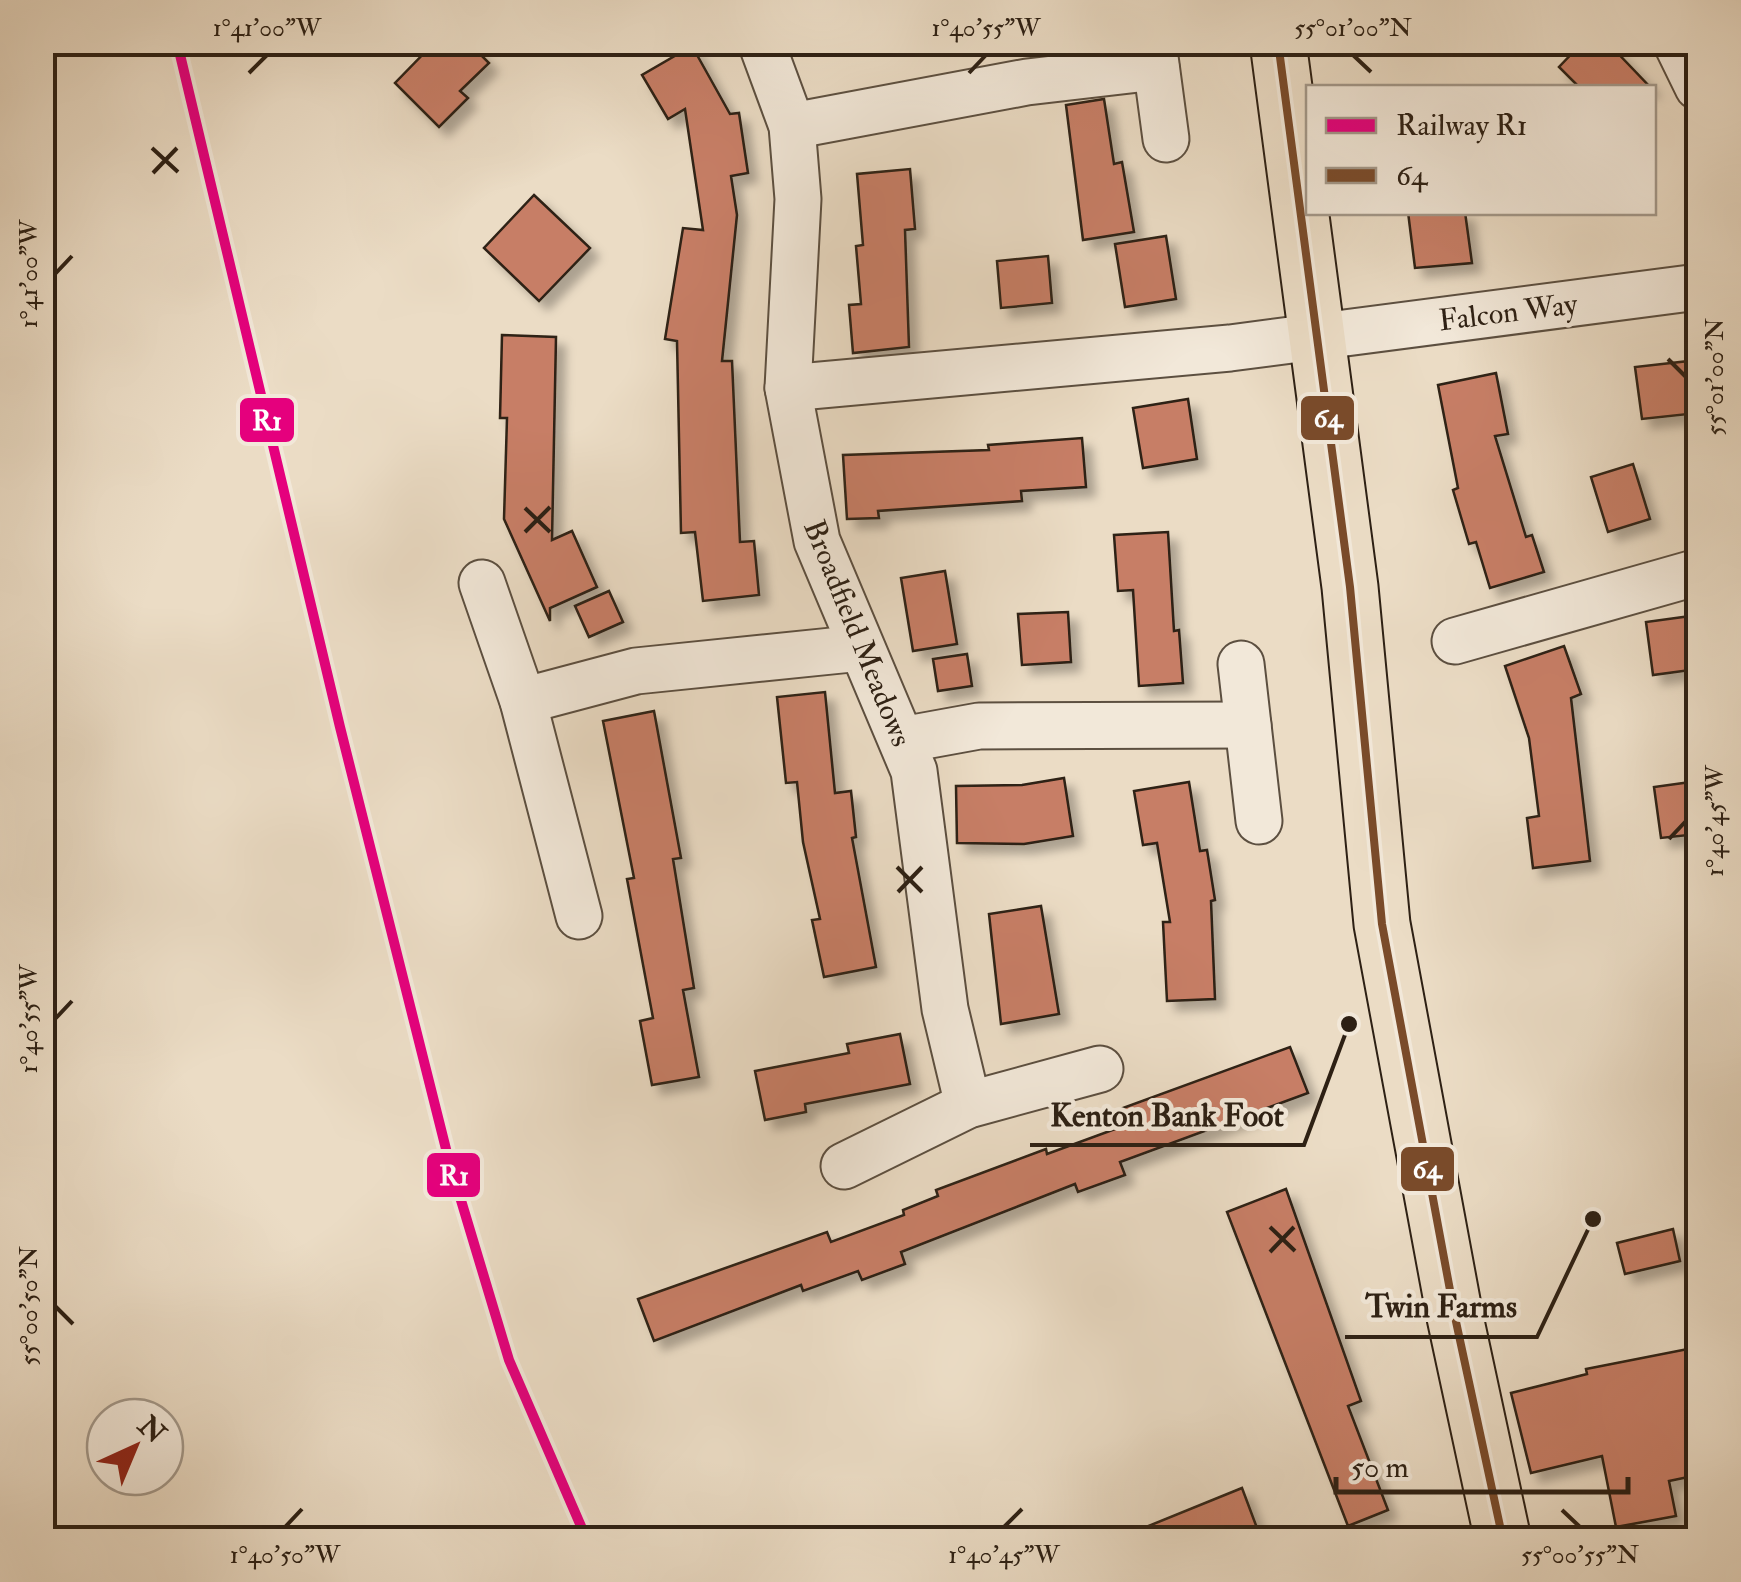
<svg xmlns="http://www.w3.org/2000/svg" width="1741" height="1582" viewBox="0 0 1741 1582" font-family="'IM FELL Double Pica',serif">
  <style>
    .building { fill: #c77e66; stroke: #2d2014; stroke-width: 2.5; filter: url(#shadow) }
    .lines { fill: none; stroke-linecap: round; stroke-linejoin: round }
    .minor-casing { stroke: #5c4f40; stroke-width: 49 }
    .major-casing { stroke: #2d2014; stroke-width: 59 }
    .minor { stroke: #f2e8d9; stroke-width: 45 }
    .major { stroke: #ebdcc5; stroke-width: 55 }
    .bus-1-casing { stroke: #f2e8d9; stroke-width: 15 }
    .bus-1 { stroke: #7a4b2a; stroke-width: 8 }
    .rail-1-casing { stroke: #f2e8d9; stroke-width: 18 }
    .rail-1 { stroke: #e5007d; stroke-width: 10 }
    .ticks { fill: none; stroke: #2d2014; stroke-width: 4 }
    .labels { text-anchor: middle; stroke-width: 9; stroke-linejoin: round; paint-order: stroke }
    .street-label { font-size: 30px; fill: #2d2014; stroke: #f2e8d9 }
    .leader { fill: none; stroke: #2d2014; stroke-width: 4 }
    .callout-dot { fill: #2d2014; stroke: #f2e8d9; stroke-width: 4 }
    .callout-label { font-size: 32px; text-anchor: middle; font-weight: bold; fill: #2d2014; stroke: #f2e8d9; stroke-width: 9; stroke-linejoin: round; paint-order: stroke }
    .line-badge { stroke: #f2e8d9; stroke-width: 4 }
    .badge-label { font-size: 28px; text-anchor: middle; font-weight: bold; fill: #fff }
    .neatline { fill: none; stroke: #2d2014; stroke-width: 4 }
    .ticks-label { font-size: 25px; text-anchor: middle; fill: #2d2014 }
  </style>
  <defs>
    <filter id="shadow"><feDropShadow dx="9" dy="9" stdDeviation="5" flood-color="#0004"/></filter>
  </defs>
  <rect width="100%" height="100%" fill="#ebdcc5"/>
  <filter id="stains"><feTurbulence type="fractalNoise" baseFrequency=".002" numOctaves="4"/><feColorMatrix values="0 0 0 0 .2 0 0 0 0 .09 0 0 0 0 .02 0 0 0 .5 -.17"/></filter>
  <radialGradient id="worn" r=".72"><stop offset=".6" stop-color="#630" stop-opacity="0"/><stop offset="1" stop-color="#630" stop-opacity=".3"/></radialGradient>
  <g class="building">
    <polygon points="435,42 468,42 489,63 460,91 468,98 439,127 395,83"/>
    <polygon points="1583,42 1607,42 1651,88 1580,88 1559,67"/>
    <polygon points="692,46 730,114 739,113 748,173 731,176 737,215 722,361 732,361 740,542 754,541 759,595 703,601 695,532 681,533 677,341 665,339 683,228 703,230 685,109 668,119 642,75"/>
    <polygon points="1104,99 1114,164 1122,162 1134,232 1083,240 1066,105"/>
    <polygon points="910,169 915,229 905,230 909,347 853,353 849,305 861,304 856,246 863,245 857,174"/>
    <polygon points="534,195 590,248 539,301 484,248"/>
    <polygon points="1408,212 1465,212 1472,263 1415,268"/>
    <polygon points="1166,236 1176,299 1125,307 1115,244"/>
    <polygon points="1048,256 1052,303 1001,308 997,261"/>
    <polygon points="502,335 556,337 552,540 572,531 597,587 550,608 550,621 504,519 507,418 500,418"/>
    <polygon points="1698,360 1698,413 1642,419 1635,367"/>
    <polygon points="1496,373 1508,434 1495,436 1526,537 1532,535 1544,572 1490,588 1476,542 1469,544 1453,490 1458,488 1438,385"/>
    <polygon points="1188,399 1197,459 1143,468 1133,408"/>
    <polygon points="1082,438 1086,487 1021,491 1022,501 878,511 879,518 847,519 843,455 989,450 988,445"/>
    <polygon points="1633,464 1650,519 1608,532 1591,477"/>
    <polygon points="1168,532 1174,631 1179,630 1183,683 1139,686 1133,590 1118,591 1114,535"/>
    <polygon points="945,571 957,644 913,651 901,578"/>
    <polygon points="609,591 623,622 589,637 575,606"/>
    <polygon points="1068,612 1071,662 1022,665 1018,614"/>
    <polygon points="1698,615 1698,669 1653,675 1646,622"/>
    <polygon points="1564,646 1581,694 1571,698 1590,861 1533,868 1527,818 1539,816 1529,738 1505,666"/>
    <polygon points="967,654 972,686 938,691 933,659"/>
    <polygon points="825,692 835,793 851,791 856,837 852,838 876,967 824,977 812,920 820,919 803,842 797,782 786,783 777,697"/>
    <polygon points="654,711 681,858 673,859 694,988 683,990 699,1077 652,1085 640,1021 653,1018 627,879 634,878 603,721"/>
    <polygon points="1064,778 1073,836 1024,844 957,843 956,786 1022,785"/>
    <polygon points="1698,781 1698,834 1661,838 1654,787"/>
    <polygon points="1189,782 1200,851 1207,850 1215,900 1211,901 1215,999 1167,1001 1163,922 1170,922 1157,843 1143,845 1134,791"/>
    <polygon points="1041,906 1059,1014 1001,1024 989,914"/>
    <polygon points="900,1034 910,1084 805,1104 806,1112 765,1120 755,1071 849,1053 847,1044"/>
    <polygon points="1290,1047 1308,1093 1120,1162 1125,1175 1078,1192 1075,1184 901,1252 905,1264 862,1280 858,1271 803,1291 801,1285 654,1341 638,1299 827,1232 831,1242 904,1215 903,1210 938,1196 936,1190 1046,1149 1047,1154 1118,1128 1112,1112"/>
    <polygon points="1286,1189 1361,1401 1348,1406 1388,1510 1348,1526 1227,1212"/>
    <polygon points="1673,1229 1680,1261 1625,1274 1617,1243"/>
    <polygon points="1698,1347 1698,1475 1669,1481 1676,1516 1616,1527 1602,1456 1531,1473 1511,1393 1587,1374 1586,1369"/>
    <polygon points="1242,1488 1257,1528 1226,1540 1114,1540"/>
  </g>
  <g class="lines">
    <g class="minor-casing">
      <g id="minor">
        <polyline points="761,42 792,126 798,199 788,388 817,541 914,771 945,1009 968,1105"/>
        <polyline points="1153,42 1166,139"/>
        <polyline points="1676,42 1698,87"/>
        <polyline points="792,126 1027,82 1156,67"/>
        <polyline points="788,388 1230,348 1698,287"/>
        <polyline points="482,583 523,701 579,916"/>
        <polyline points="1455,641 1698,572"/>
        <polyline points="1241,664 1259,821"/>
        <polyline points="523,701 636,671 861,648"/>
        <polyline points="902,740 979,726 1248,725"/>
        <polyline points="844,1166 968,1105 1100,1069"/>
      </g>
    </g>
    <g class="major-casing">
      <polyline id="major" points="1278,42 1350,587 1382,924 1455,1317 1503,1540"/>
    </g>
    <use href="#minor" class="minor"/>
    <use href="#major" class="major"/>
    <g class="bus-1-casing">
      <polyline id="bus-1" points="1278,42 1350,587 1382,924 1455,1317 1503,1540"/>
    </g>
    <use href="#bus-1" class="bus-1"/>
    <g class="rail-1-casing">
      <polyline id="rail-1" points="177,42 340,727 448,1157 509,1360 587,1540"/>
    </g>
    <use href="#rail-1" class="rail-1"/>
  </g>
  <path class="ticks" d="M1353 55 1371 72M249 73 267 55M969 73 986 55M152 148 178 172M153 173 177 148M55 274 72 256M1668 359 1686 377M525 508 550 532M525 532 550 507M1669 839 1686 821M897 867 922 892M898 892 922 867M55 1019 72 1001M1270 1227 1295 1251M1270 1252 1294 1227M55 1306 73 1324M1562 1510 1580 1527M285 1527 302 1509M1004 1527 1022 1509"/>
  <g class="labels">
    <g class="street-label">
      <text transform="translate(1508 312) rotate(-7)" y="10">Falcon Way</text>
      <text transform="translate(858 633) rotate(68)" y="10">Broadfield Meadows</text>
    </g>
  </g>
  <path class="leader" d="M1349 1024L1304 1145H1030M1593 1219L1537 1337H1345"/>
  <g class="callout-dot">
    <circle cx="1349" cy="1024" r="10"/>
    <circle cx="1593" cy="1219" r="10"/>
  </g>
  <g class="callout-label">
    <text x="1167" y="1126">Kenton Bank Foot</text>
    <text x="1441" y="1317">Twin Farms</text>
  </g>
  <g class="line-badge">
    <rect x="1299" y="394" width="57" height="48" rx="10" fill="#7a4b2a"/>
    <rect x="238" y="396" width="58" height="48" rx="10" fill="#e5007d"/>
    <rect x="1399" y="1145" width="57" height="48" rx="10" fill="#7a4b2a"/>
    <rect x="425" y="1151" width="57" height="48" rx="10" fill="#e5007d"/>
  </g>
  <g class="badge-label">
    <text x="1328" y="427">64</text>
    <text x="267" y="430">R1</text>
    <text x="1427" y="1178">64</text>
    <text x="454" y="1185">R1</text>
  </g>
  <rect width="1741" height="1582" fill="none" stroke="#ebdcc5" stroke-width="110"/>
  <rect x="1306" y="85" width="350" height="130" fill="#f2e8d9" stroke="#a3988a" stroke-width="2.5"/>
  <rect x="1326" y="118" width="50" height="15" fill="#e5007d" stroke="#a3988a" stroke-width="2.5"/>
  <text x="1396" y="135" font-size="30" fill="#2d2014">Railway R1</text>
  <rect x="1326" y="168" width="50" height="15" fill="#7a4b2a" stroke="#a3988a" stroke-width="2.5"/>
  <text x="1396" y="185" font-size="30" fill="#2d2014">64</text>
  <g transform="translate(135 1447) rotate(44)"><circle r="48" fill="#f2e8d9" stroke="#a3988a" stroke-width="2.5"/>
  <path d="M0-8L18 38L0 25L-18 38Z" fill="#8f2418"/>
  <text y="-15" font-size="28" font-weight="bold" text-anchor="middle" fill="#2d2014">N</text>
  </g>
  <path d="M1336 1477v15h292v-15" fill="none" stroke="#2d2014" stroke-width="5"/>
  <text x="1351" y="1477" font-size="30" fill="#2d2014" stroke="#f2e8d9" stroke-width="8" paint-order="stroke">50 m</text>
  <rect x="55" y="55" width="1631" height="1472" class="neatline"/>
  <g class="ticks-label">
    <text x="267" y="36">1°41'00"W</text>
    <text x="986" y="36">1°40'55"W</text>
    <text x="1353" y="36">55°01'00"N</text>
    <text transform="translate(28 274) rotate(-90)" y="9">1°41'00"W</text>
    <text transform="translate(1714 377) rotate(-90)" y="9">55°01'00"N</text>
    <text transform="translate(1714 821) rotate(-90)" y="9">1°40'45"W</text>
    <text transform="translate(28 1019) rotate(-90)" y="9">1°40'55"W</text>
    <text transform="translate(28 1306) rotate(-90)" y="9">55°00'50"N</text>
    <text x="285" y="1563">1°40'50"W</text>
    <text x="1004" y="1563">1°40'45"W</text>
    <text x="1580" y="1563">55°00'55"N</text>
  </g>
  <rect width="100%" height="100%" filter="url(#stains)"/>
  <rect width="100%" height="100%" fill="url(#worn)"/>
</svg>
